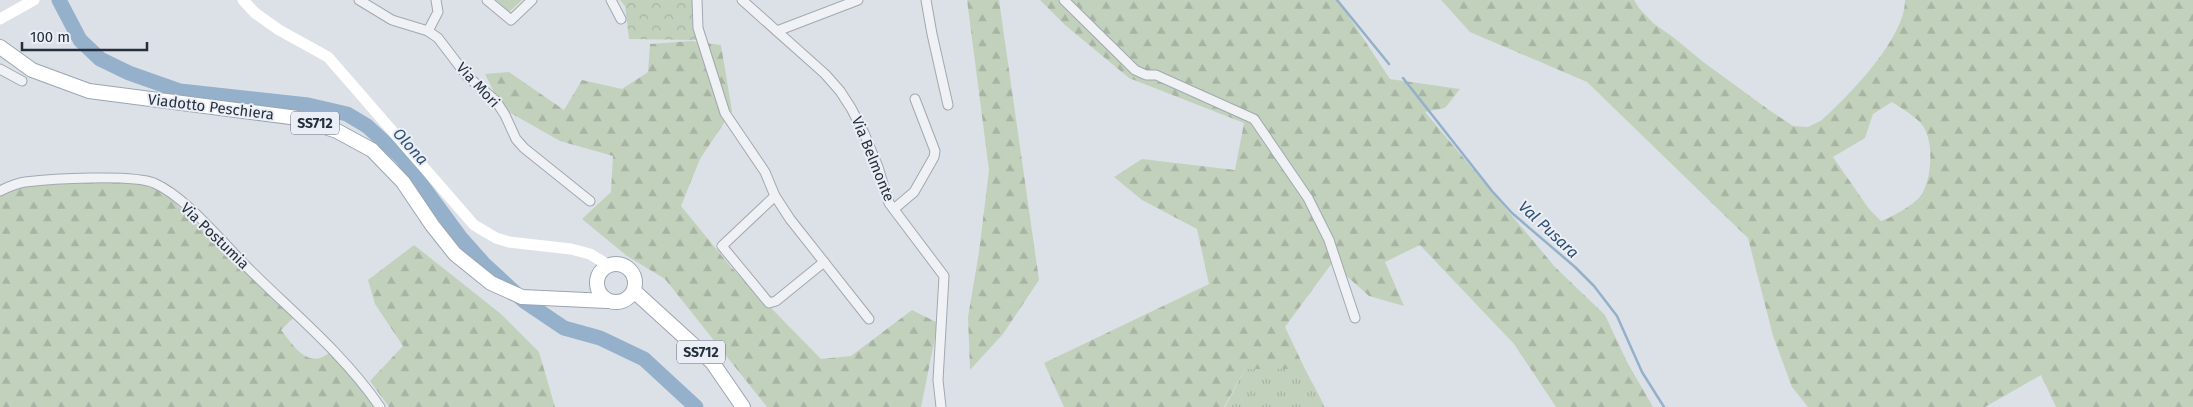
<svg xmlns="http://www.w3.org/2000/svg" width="2193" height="407" viewBox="0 0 2193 407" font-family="'Fira Sans',sans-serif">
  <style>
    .grass { fill: url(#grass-tufts) }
    .forest { fill: url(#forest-firs); fill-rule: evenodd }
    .park { fill: url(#park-crowns) }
    .garden { fill: #c2d1bc }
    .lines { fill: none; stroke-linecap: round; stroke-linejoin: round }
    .stream { stroke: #94b0ca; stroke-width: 2.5 }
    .river { stroke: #94b0ca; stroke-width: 15 }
    .street-casing { stroke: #a1a8b1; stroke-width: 11 }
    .primary-casing { stroke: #9ba5b3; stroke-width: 16 }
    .street { stroke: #eff1f5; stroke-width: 9 }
    .secondary { stroke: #fff; stroke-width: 11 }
    .primary { stroke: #fff; stroke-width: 14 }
    .labels { text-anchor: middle; stroke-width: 4; stroke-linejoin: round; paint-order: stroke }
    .shield { fill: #ebeff5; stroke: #606975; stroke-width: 1 }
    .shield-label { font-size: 14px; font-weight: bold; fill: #252f3e }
    .street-label { font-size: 15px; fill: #252f3e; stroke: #ebeff5 }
    .water-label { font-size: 16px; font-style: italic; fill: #2d4f73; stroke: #ebeff5 }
  </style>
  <defs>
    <pattern id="grass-tufts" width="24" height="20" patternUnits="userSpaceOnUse" patternTransform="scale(1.25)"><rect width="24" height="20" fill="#c2d1bc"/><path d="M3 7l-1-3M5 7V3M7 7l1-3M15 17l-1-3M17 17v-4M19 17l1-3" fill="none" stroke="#a7b4a3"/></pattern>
    <pattern id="forest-firs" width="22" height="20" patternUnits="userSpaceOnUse" patternTransform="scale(1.25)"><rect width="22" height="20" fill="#c2d1bc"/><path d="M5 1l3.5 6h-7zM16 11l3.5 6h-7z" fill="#a7b4a3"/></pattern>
    <pattern id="park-crowns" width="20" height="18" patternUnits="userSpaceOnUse" patternTransform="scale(1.25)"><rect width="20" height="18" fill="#c2d1bc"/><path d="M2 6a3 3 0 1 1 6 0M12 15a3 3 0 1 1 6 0" fill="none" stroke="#a7b4a3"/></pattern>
  </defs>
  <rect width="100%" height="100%" fill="#dce1e7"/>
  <polygon class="grass" points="1245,369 1305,369 1325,407 1225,407"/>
  <g class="forest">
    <polygon points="967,0 999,0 1039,280 1003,334 970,370 968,317 979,252 989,170"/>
    <polygon points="1040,0 1338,0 1390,79 1460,89 1445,108 1425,112 1555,267 1605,315 1627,362 1653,407 1556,407 1514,344 1420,245 1385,262 1404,306 1369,296 1332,263 1285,327 1305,369 1245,369 1224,407 1064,407 1044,363 1209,284 1197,229 1142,200 1114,177 1142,159 1235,170 1244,123 1129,78 1065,25"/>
    <path d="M1441 0H1634L1639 8 1653 23 1673 37 1702 61 1769 110 1793 126 1808 127 1822 120C1849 95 1905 39 1905 0H2193V407H2056L2041 375 1985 407H1808L1792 387 1773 336 1748 238 1587 82 1470 32ZM1892 102C1900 107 1919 119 1923 126 1934 143 1932 176 1922 194 1917 203 1891 218 1881 221L1869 209 1833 157 1865 138 1873 114Z"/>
    <polygon points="691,41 721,45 732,111 700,159 681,206 731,267 821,359 851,356 912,310 938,323 921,407 767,407 665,279 627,256 582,219 611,192 613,156 560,141 502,108 485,74 509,72 564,110 582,80 622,89 648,72 650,44"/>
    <path d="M133 181 151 186 170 198 293 318 281 330C293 345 308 370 329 353L359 382 374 407H0V194L23 186Z"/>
    <polygon points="414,245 501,314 539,352 555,407 389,407 370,381 403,346 375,304 368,280"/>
  </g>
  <polygon class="park" points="620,0 692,0 694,30 697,40 629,39 625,6"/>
  <polygon class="garden" points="496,0 522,0 508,13"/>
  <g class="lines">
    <g class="stream">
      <polyline points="1337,0 1389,64"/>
      <polyline points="1403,78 1492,191 1512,213 1575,267 1594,286 1617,316 1642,372 1664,407"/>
    </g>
    <polyline class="river" points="59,0 80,40 100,59 129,73 180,91 308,105 347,114 367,126 402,158 460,237 484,264 524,301 564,328 600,338 644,359 696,407"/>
    <g class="street-casing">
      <g id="street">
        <polyline points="359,0 392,20 428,31 438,38 467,76 496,101 505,115 516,139 524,148 590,201"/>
        <polyline points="487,0 511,20 532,0"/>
        <polyline points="611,0 621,19"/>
        <polyline points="697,0 698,28 725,113 765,172 775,196 790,219 869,319"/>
        <polyline points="742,0 825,74 840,91 851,108 864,133 878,167 889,203 944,276 938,380 941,407"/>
        <polyline points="926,0 932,34 948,105"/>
        <polyline points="1064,0 1135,70 1146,75 1156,75 1254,119 1308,198 1329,240 1355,318"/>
        <polyline points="428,31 438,12 436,0"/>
        <polyline points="777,31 858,0"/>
        <polyline points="0,69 22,81"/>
        <path d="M0 191C8 187 17 183 25 182 51 179 132 174 154 183 186 197 221 241 247 267 292 312 343 353 380 407"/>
        <polyline points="775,196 722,246 769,303 776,301 824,262"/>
        <polyline points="894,209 914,192 934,157 935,151 915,99"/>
      </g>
    </g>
    <g class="primary-casing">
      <g id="primary">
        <polyline points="0,47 32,70 89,91 298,118 337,131 372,150 403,182 432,225 455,254 491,283 522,297 607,301"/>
        <circle cx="616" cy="283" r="19"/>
        <polyline points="634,291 712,362 743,407"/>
      </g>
    </g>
    <use href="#street" class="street"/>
    <g class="secondary">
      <polyline points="243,0 255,13 279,30 328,57 474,225 496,238 509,242 571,249 590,254 608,265"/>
      <polyline points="0,19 34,0"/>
    </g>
    <use href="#primary" class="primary"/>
  </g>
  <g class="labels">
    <g class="shield">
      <rect x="291" y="111.5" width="48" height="23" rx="4"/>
      <rect x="677" y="340.5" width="48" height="23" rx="4"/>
    </g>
    <g class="shield-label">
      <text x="315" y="128">SS712</text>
      <text x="701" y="357">SS712</text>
    </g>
    <g class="street-label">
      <text transform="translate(478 85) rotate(47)" y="5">Via Mori</text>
      <text transform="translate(211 107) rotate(7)" y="5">Viadotto Peschiera</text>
      <text transform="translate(873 159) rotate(68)" y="5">Via Belmonte</text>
      <text transform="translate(215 236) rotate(44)" y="5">Via Postumia</text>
    </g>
    <g class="water-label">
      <text transform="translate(411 146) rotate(48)" y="6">Olona</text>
      <text transform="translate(1549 229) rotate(43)" y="6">Val Pusara</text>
    </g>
  </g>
  <path d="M22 42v8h125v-8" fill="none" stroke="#252f3e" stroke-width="2.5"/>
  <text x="30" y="42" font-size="15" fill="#252f3e" stroke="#ebeff5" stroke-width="4" paint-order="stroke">100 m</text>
</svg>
